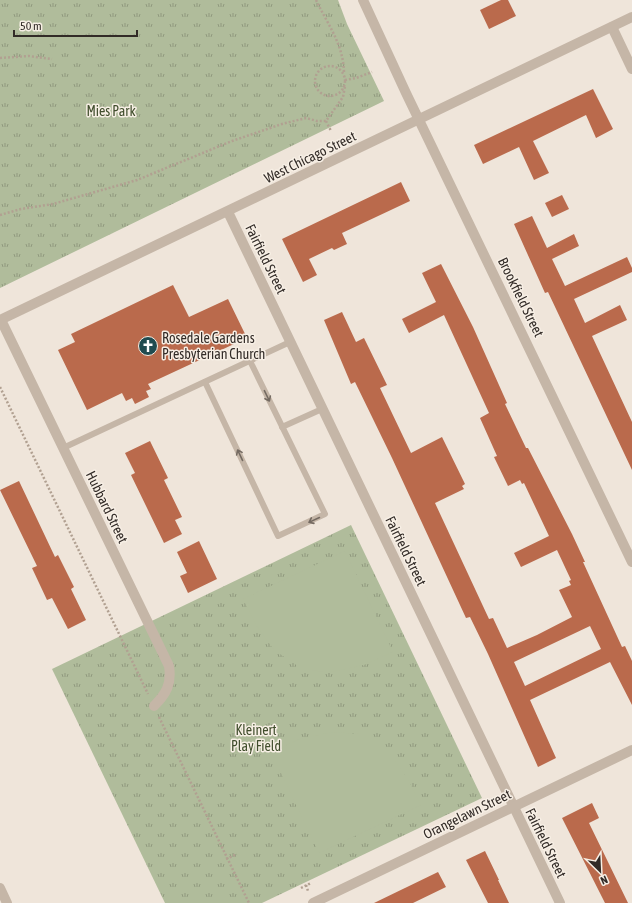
<svg xmlns="http://www.w3.org/2000/svg" width="632" height="903" viewBox="0 0 632 903" font-family="'Asap Condensed',sans-serif">
  <style>
    .park { fill: url(#park-tufts) }
    .pitch { fill: #b0bc9b }
    .building { fill: #ba6a4c; fill-rule: evenodd }
    .lines { fill: none; stroke-linecap: round; stroke-linejoin: round }
    .path { stroke: #b1a091; stroke-width: 2.5; stroke-dasharray: 2 2; stroke-linecap: butt }
    .service { stroke: #c5b6a7; stroke-width: 6 }
    .minor { stroke: #c5b6a7; stroke-width: 10 }
    .oneway { stroke: #746a61 }
    .labels { text-anchor: middle; stroke-width: 3; stroke-linejoin: round; paint-order: stroke }
    .park-label { font-size: 14px; fill: #414e2d; stroke: #f7efe5 }
    .street-label { font-size: 14px; fill: #322b27; stroke: #f7efe5 }
    .poi-label { font-size: 14px; fill: #322b27; stroke: #f7efe5; text-anchor: start }
  </style>
  <defs>
    <pattern id="park-tufts" width="24" height="20" patternUnits="userSpaceOnUse"><rect width="24" height="20" fill="#b0bc9b"/><path d="M3 7l-1-3M5 7V3M7 7l1-3M15 17l-1-3M17 17v-4M19 17l1-3" fill="none" stroke="#90997e"/></pattern>
  </defs>
  <rect width="100%" height="100%" fill="#efe5da"/>
  <g class="park">
    <polygon points="0,0 338,0 347,24 384,101 0,288"/>
    <polygon points="351,525 482,798 262,903 165,903 52,669"/>
  </g>
  <g class="pitch">
    <polygon points="345,551 393,652 364,665 331,672 304,670 274,650 256,625 243,599"/>
    <polygon points="332,732 360,734 390,754 408,779 421,805 319,853 271,752 300,739"/>
  </g>
  <g class="building">
    <polygon points="501,0 508,0 516,16 489,29 480,10"/>
    <polygon points="593,89 613,129 596,138 586,115 533,141 549,173 534,180 519,147 483,164 474,145"/>
    <polygon points="401,182 410,201 342,233 347,244 334,250 332,248 309,259 317,275 303,282 282,239"/>
    <polygon points="562,195 569,209 552,217 545,203"/>
    <polygon points="532,216 547,248 574,234 579,246 552,259 565,286 627,257 632,268 632,272 574,299 585,323 620,305 627,320 592,336 632,422 632,470 548,292 545,293 514,224"/>
    <path d="M441 264 473 327 507 403 505 404 526 448H528L572 534 585 562H583L622 647 625 646 632 661V705L610 662 530 700 556 758 538 767 488 654 470 617 466 618 392 458 355 382 351 384 324 320 342 312 356 342 364 338 387 385 380 388 411 453 442 437 465 484 462 486 464 489 435 503 489 619 493 618 507 648 537 635 572 617 559 590 571 585 569 581 571 580 557 550 521 567 514 553 549 536 524 483 522 484 520 480 508 486 494 457 497 456 480 418 489 413 444 315 409 333 402 319 436 302 422 273ZM590 626 601 649 525 686 514 662Z"/>
    <polygon points="173,285 189,317 228,299 247,338 148,384 151,389 146,391 149,397 135,404 132,398 126,401 122,393 87,410 58,350 75,342 71,334"/>
    <polygon points="150,441 168,478 164,480 182,517 175,520 182,534 164,543 131,475 135,473 125,453"/>
    <polygon points="19,481 55,557 58,555 74,587 71,589 86,620 68,629 52,598 47,600 32,568 37,566 0,490"/>
    <polygon points="199,541 217,579 188,593 180,576 187,573 177,552"/>
    <polygon points="592,803 599,818 589,823 628,903 605,903 562,818"/>
    <polygon points="485,851 499,880 498,880 509,903 488,903 466,860"/>
    <polygon points="438,872 446,887 413,903 374,903"/>
  </g>
  <g class="lines">
    <g class="path">
      <path d="M316 0C328 25 344 45 344 74"/>
      <polyline points="0,58 29,56 52,59"/>
      <circle cx="330" cy="81" r="15"/>
      <polyline points="345,80 356,78 372,72"/>
      <polyline points="326,121 331,131"/>
      <polyline points="0,215 21,209 53,204 137,180 232,141 282,124 306,118 317,121 326,121 343,97 345,86"/>
      <polyline points="0,387 148,694"/>
      <polyline points="159,717 249,903"/>
      <polyline points="226,859 237,854"/>
      <polyline points="306,885 308,891"/>
      <polyline points="301,888 311,883"/>
    </g>
    <g class="service">
      <polyline points="205,382 278,536 325,514 250,361"/>
      <polyline points="282,427 322,409"/>
      <polyline points="63,448 290,342"/>
    </g>
    <g class="minor">
      <polyline points="363,0 406,93 632,562"/>
      <polyline points="612,27 632,69"/>
      <polyline points="228,212 560,903"/>
      <polyline points="0,320 632,17"/>
      <path d="M1 320 169 666C172 684 166 694 154 706"/>
      <polyline points="0,888 7,903"/>
      <polyline points="313,903 632,750"/>
    </g>
  </g>
  <defs><path id="oneway-shaft" d="M-6 0H5M1.5-3L5.5 0L1.5 3" fill="none" stroke-width="1.6" stroke-linecap="round" stroke-linejoin="round"/></defs>
  <g class="oneway">
    <use href="#oneway-shaft" transform="translate(267 396) rotate(64)"/>
    <use href="#oneway-shaft" transform="translate(240 455) rotate(-115)"/>
    <use href="#oneway-shaft" transform="translate(314 520) rotate(155)"/>
  </g>
  <defs>
    <g id="church-disc" transform="scale(1)"><circle r="9.5" fill="#204b50" stroke="#f7efe5"/><path d="M-1.2-6h2.4v3.5h3.3v2.4h-3.3V6h-2.4V-.1h-3.3v-2.4h3.3Z" fill="#fff"/></g>
  </defs>
  <g fill-rule="evenodd">
    <use href="#church-disc" x="148" y="346"/>
  </g>
  <g class="labels">
    <g class="park-label">
      <text x="111" y="116">Mies Park</text>
      <text x="256" y="735">Kleinert<tspan x="256" dy="16">Play Field</tspan></text>
    </g>
    <g class="street-label">
      <text transform="translate(310 157) rotate(-26)" y="5">West Chicago Street</text>
      <text transform="translate(266 259) rotate(64)" y="5">Fairfield Street</text>
      <text transform="translate(521 297) rotate(64)" y="5">Brookfield Street</text>
      <text transform="translate(107 507) rotate(64)" y="5">Hubbard Street</text>
      <text transform="translate(406 551) rotate(64)" y="5">Fairfield Street</text>
      <text transform="translate(467 814) rotate(-26)" y="5">Orangelawn Street</text>
      <text transform="translate(546 843) rotate(64)" y="5">Fairfield Street</text>
    </g>
    <g class="poi-label">
      <text x="162" y="343">Rosedale Gardens<tspan x="162" dy="16">Presbyterian Church</tspan></text>
    </g>
  </g>
  <g transform="translate(600 871) rotate(156)" stroke="#f7efe5" stroke-width="3" paint-order="stroke">
  <path d="M0-3L7 15L0 10L-7 15Z" fill="#322b27"/>
  <text y="-6" font-size="11" font-weight="bold" text-anchor="middle" fill="#322b27">N</text>
  </g>
  <path d="M14 30v6h123v-6" fill="none" stroke="#322b27" stroke-width="2"/>
  <text x="20" y="30" font-size="12" fill="#322b27" stroke="#f7efe5" stroke-width="3" paint-order="stroke">50 m</text>
</svg>
